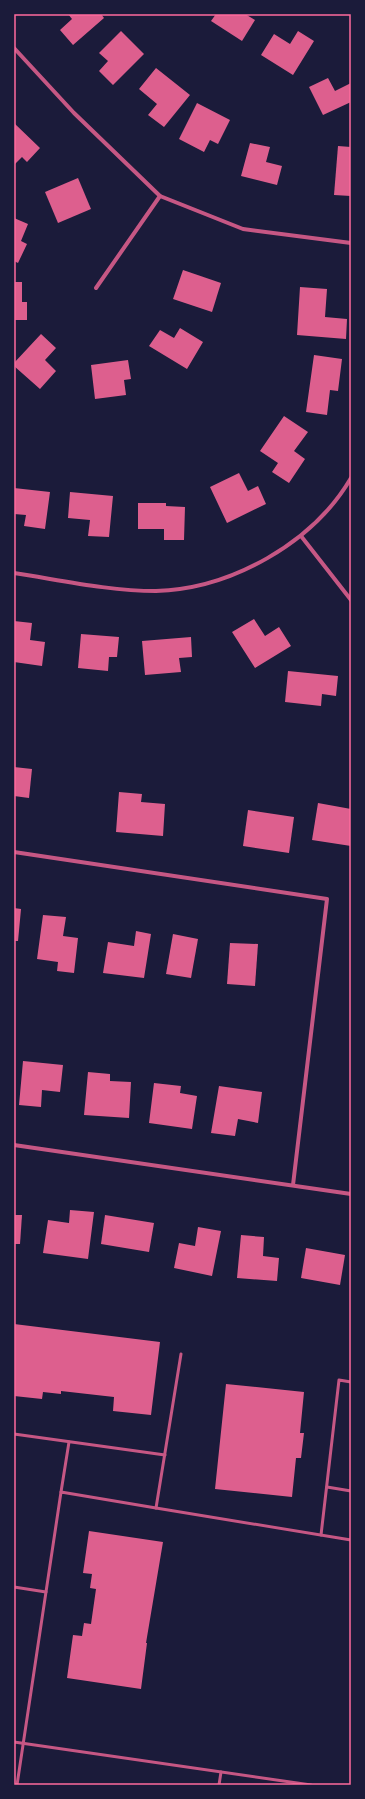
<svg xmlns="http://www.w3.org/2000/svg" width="365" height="1799" viewBox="0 0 365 1799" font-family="Helvetica,sans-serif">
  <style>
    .building { fill: #dd5f8e }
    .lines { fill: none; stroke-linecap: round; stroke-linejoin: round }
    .service { stroke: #c65784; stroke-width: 3 }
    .minor { stroke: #c65784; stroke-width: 4 }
    .neatline { fill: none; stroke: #ff6b9d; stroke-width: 1.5 }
  </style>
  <rect width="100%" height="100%" fill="#1b1b3a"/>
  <g class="building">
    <polygon points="68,14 101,14 104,18 73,45 60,30 72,19"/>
    <polygon points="216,14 245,14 255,20 242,41 211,21"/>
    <polygon points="121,31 144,54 113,85 99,71 108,61 99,53"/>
    <polygon points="298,31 314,41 293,75 261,55 274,34 290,44"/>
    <polygon points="156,68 190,95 164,127 148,115 157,104 139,89"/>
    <polygon points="328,78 335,91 351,83 351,102 323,115 309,87"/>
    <polygon points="197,103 230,120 218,144 210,140 204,152 179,139"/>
    <polygon points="14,123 40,148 27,162 22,157 14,165"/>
    <polygon points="250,143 270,147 266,162 282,166 277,185 241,176"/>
    <polygon points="338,146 351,147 351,196 334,195"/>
    <polygon points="78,178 91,209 58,223 45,192"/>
    <polygon points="14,218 28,224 21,241 27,244 18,263 14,261"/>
    <polygon points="183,270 221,283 212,312 173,299"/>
    <polygon points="14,282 22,282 22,302 27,302 27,320 14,320"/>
    <polygon points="300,287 327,289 325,317 347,319 346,339 297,335"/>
    <polygon points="180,328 203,342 187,369 149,346 160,330 174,338"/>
    <polygon points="41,334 56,348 45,360 56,371 40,389 14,366 14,363"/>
    <polygon points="314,355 342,359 338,391 330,390 327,415 306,412"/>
    <polygon points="128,360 131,379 124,380 126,395 95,399 91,365"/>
    <polygon points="284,416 308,432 294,451 305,459 289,483 272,472 278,463 260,451"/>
    <polygon points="239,473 248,491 258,486 266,504 227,523 210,487"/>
    <polygon points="14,488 50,492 45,529 24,526 26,515 14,514"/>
    <polygon points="70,492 113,496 109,537 88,536 90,520 68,518"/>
    <polygon points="138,503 166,503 166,506 185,507 184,540 164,540 164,529 138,529"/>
    <polygon points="254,619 265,636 279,627 291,646 255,668 232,632"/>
    <polygon points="14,621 32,623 30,640 45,642 42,666 14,662"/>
    <polygon points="81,634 119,637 117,657 109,657 108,671 78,668"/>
    <polygon points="191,637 192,657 179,658 181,672 145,675 142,641"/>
    <polygon points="288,671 338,676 336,696 322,694 321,706 285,702"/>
    <polygon points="14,767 32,769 29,798 14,796"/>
    <polygon points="119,792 142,794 141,802 165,804 163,836 116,832"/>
    <polygon points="318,803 351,809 351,846 312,840"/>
    <polygon points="248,810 294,817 289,853 243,846"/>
    <polygon points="14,908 21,909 18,941 14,941"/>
    <polygon points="43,915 66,917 63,936 78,938 74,973 57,971 58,962 37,959"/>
    <polygon points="136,931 151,934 144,978 103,973 108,942 134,946"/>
    <polygon points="173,934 198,939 191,978 166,974"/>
    <polygon points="230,943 258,944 255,986 227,984"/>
    <polygon points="23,1061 63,1065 60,1092 42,1090 41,1107 19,1105"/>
    <polygon points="88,1072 110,1074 110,1081 131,1082 129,1118 84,1115"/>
    <polygon points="154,1083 181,1086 180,1093 197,1096 192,1129 149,1123"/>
    <polygon points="219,1086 262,1092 258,1123 238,1119 235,1136 211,1133"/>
    <polygon points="70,1210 94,1212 88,1259 43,1253 48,1220 69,1223"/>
    <polygon points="14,1215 22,1215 20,1244 14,1244"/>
    <polygon points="105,1215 154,1223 149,1252 101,1244"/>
    <polygon points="198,1227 221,1231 212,1276 174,1268 179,1243 195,1246"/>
    <polygon points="241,1235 264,1237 263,1256 279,1258 277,1281 237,1278"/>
    <polygon points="306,1248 345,1255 340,1285 301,1278"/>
    <polygon points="14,1324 160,1342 151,1415 113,1411 114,1397 61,1391 61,1394 43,1392 42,1399 14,1396"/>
    <polygon points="226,1384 304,1392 300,1433 304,1433 301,1458 296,1458 292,1497 215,1489"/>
    <polygon points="89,1531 163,1542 146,1643 147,1643 141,1689 67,1678 73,1635 82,1636 84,1623 91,1624 96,1589 90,1588 92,1574 83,1573"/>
  </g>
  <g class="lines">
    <g class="service">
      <polyline points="181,1354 156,1508 351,1540"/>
      <polyline points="14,1434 165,1455"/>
      <polyline points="327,1487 351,1491"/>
      <polyline points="61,1492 69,1442"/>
      <polyline points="321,1535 339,1380 351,1382"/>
      <polyline points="14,1587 46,1592"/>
      <polyline points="14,1742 311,1785"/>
      <polyline points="17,1785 61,1492 156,1508"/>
      <polyline points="219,1785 221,1772"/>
    </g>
    <g class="minor">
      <polyline points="14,48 74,113 160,196 243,229 351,243"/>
      <polyline points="96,288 160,196"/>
      <polyline points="301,536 351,600"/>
      <path d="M14 573C60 580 109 591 156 591 231 589 313 543 351 478"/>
      <polyline points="14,852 327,899 293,1185"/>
      <polyline points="14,1145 351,1194"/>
    </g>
  </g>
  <rect width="365" height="1799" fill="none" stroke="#1b1b3a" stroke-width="30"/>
  <rect x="15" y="15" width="335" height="1769" class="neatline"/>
</svg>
